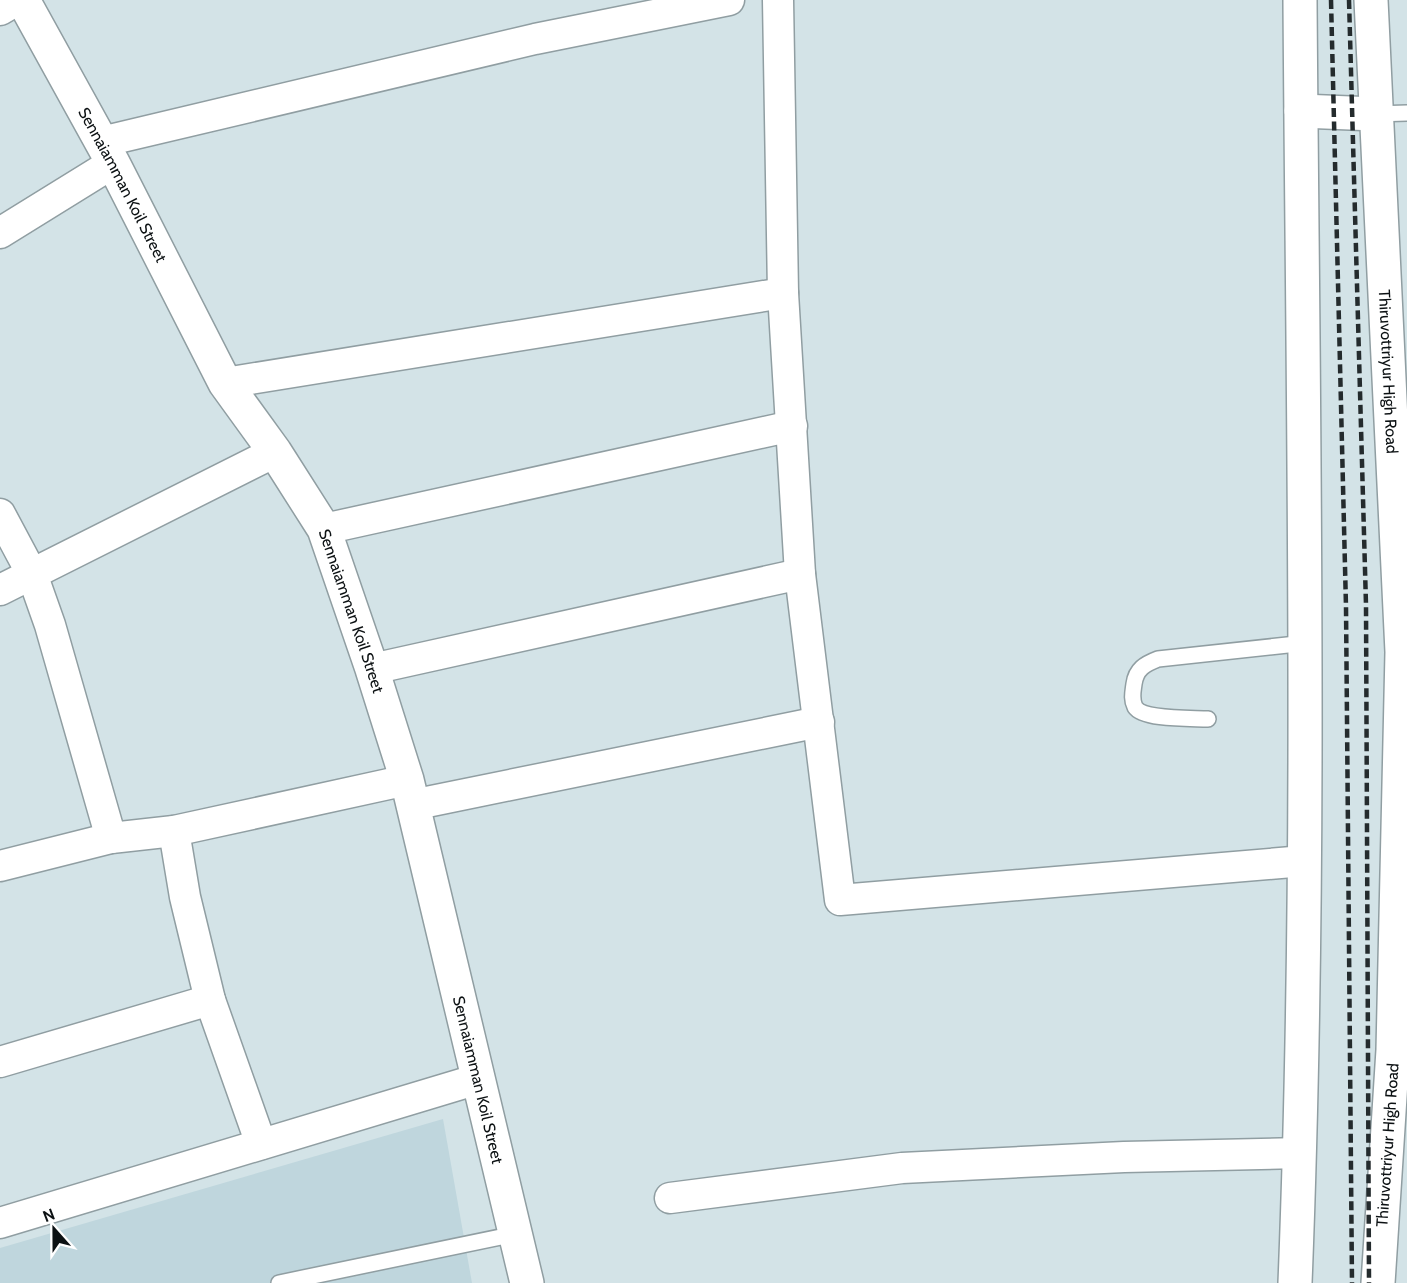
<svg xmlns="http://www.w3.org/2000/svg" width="1407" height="1283" viewBox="0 0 1407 1283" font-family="Cabin,sans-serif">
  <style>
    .built { fill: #bfd6dd }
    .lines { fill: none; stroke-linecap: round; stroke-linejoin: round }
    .lane-casing { stroke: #909ea2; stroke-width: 18 }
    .street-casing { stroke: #909ea2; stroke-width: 33 }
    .secondary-casing { stroke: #909ea2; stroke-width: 36 }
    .lane { stroke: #fff; stroke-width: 15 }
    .street { stroke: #fff; stroke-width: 30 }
    .secondary { stroke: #fff; stroke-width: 33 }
    .rail { stroke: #242b2d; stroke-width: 4.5; stroke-dasharray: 9 4.5; stroke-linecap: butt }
    .labels { text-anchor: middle; stroke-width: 4.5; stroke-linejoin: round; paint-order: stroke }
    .street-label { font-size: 16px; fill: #0c1113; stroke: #fff }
  </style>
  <rect width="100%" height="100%" fill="#d3e3e7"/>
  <polygon class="built" points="443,1119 472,1283 0,1283 0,1248"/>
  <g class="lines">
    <g class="lane-casing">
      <g id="lane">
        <polyline points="1375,114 1407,113"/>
        <path d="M1208 719C1192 718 1143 720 1135 707 1131 699 1133 692 1134 684 1136 669 1145 664 1158 659L1306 643"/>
        <polyline points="279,1283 515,1234"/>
      </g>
    </g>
    <g class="street-casing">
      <g id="street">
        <polyline points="778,0 783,293 800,574 840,900 1304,861"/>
        <polyline points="0,10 17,0"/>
        <polyline points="101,142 535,39 729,0"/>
        <polyline points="0,233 113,163"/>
        <polyline points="225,383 783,293"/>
        <polyline points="0,514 32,574 50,625 111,838"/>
        <polyline points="324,529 792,426"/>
        <polyline points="0,590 275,452"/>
        <polyline points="372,669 800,574"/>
        <polyline points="412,805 819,722"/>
        <polyline points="174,831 185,897 210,1000 261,1144"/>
        <polyline points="0,866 111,838 174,831 407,780"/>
        <polyline points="0,1062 210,1000"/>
        <polyline points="670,1198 902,1168 1124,1157 1300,1153"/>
        <polyline points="0,1223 478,1079"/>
      </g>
    </g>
    <g class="secondary-casing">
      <g id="secondary">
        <path id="s1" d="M23 0 113 163 225 383 275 452 324 529 372 669 407 780 527 1283"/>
        <path id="s2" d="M1371 0 1402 652 1393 1050 1378 1283"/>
        <polyline points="1301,111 1375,114"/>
        <path d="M1295 1283C1312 855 1303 428 1300 0"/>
      </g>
    </g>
    <use href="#lane" class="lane"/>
    <use href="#street" class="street"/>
    <use href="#secondary" class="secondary"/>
    <g class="rail">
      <polyline points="1331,0 1346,607 1352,1283"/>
      <polyline points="1349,0 1366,605 1369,1283"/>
    </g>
  </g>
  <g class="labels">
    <g class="street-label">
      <text dy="6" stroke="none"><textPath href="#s1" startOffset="210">Sennaiamman Koil Street</textPath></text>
      <text dy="6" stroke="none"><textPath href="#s2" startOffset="372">Thiruvottriyur High Road</textPath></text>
      <text dy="6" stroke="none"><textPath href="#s1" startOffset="696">Sennaiamman Koil Street</textPath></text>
      <text dy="6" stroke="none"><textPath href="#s1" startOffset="1182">Sennaiamman Koil Street</textPath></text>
      <text transform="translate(1387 1145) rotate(-86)" y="6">Thiruvottriyur High Road</text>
    </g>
  </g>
  <g transform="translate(54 1229) rotate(339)" stroke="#ffffff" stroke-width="4.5" paint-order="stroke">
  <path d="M0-4.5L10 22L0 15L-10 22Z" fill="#0c1113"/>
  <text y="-9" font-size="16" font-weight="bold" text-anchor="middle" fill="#0c1113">N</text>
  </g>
</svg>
